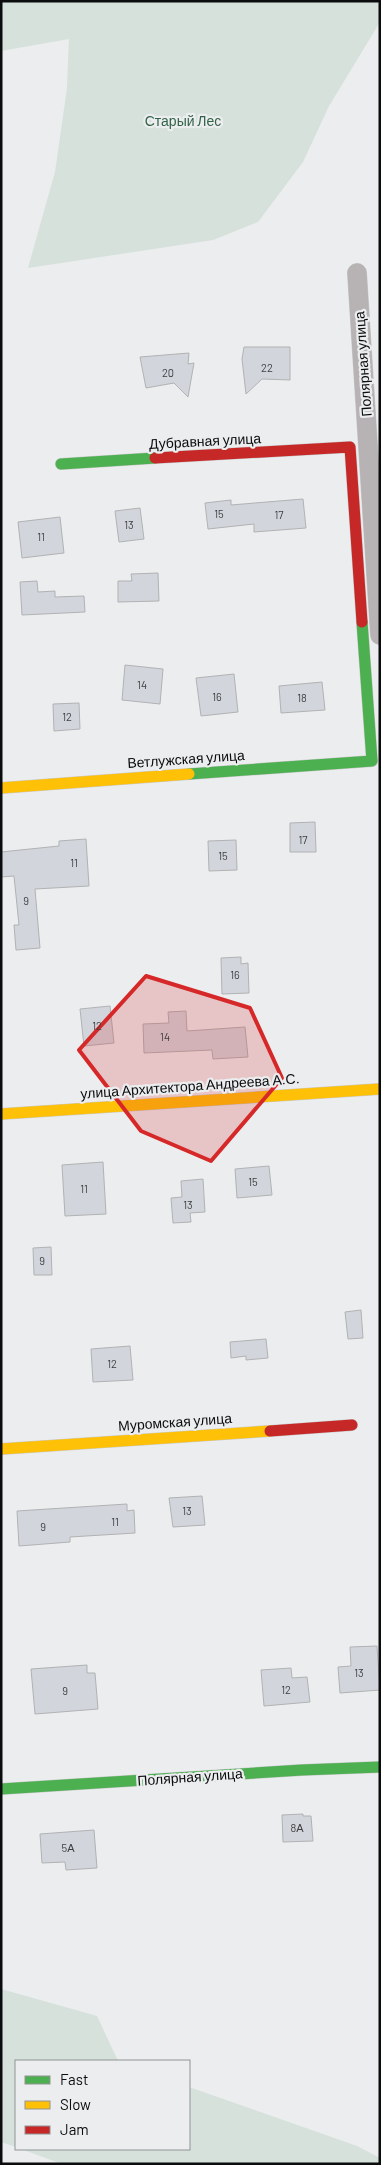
<svg xmlns="http://www.w3.org/2000/svg" width="381" height="2165" viewBox="0 0 381 2165" font-family="Barlow,sans-serif">
  <style>
    .green { fill: #d5e1da }
    .building { fill: #d2d5db; stroke: #b1b2b3 }
    .lines { fill: none; stroke-linecap: round; stroke-linejoin: round }
    .street-casing { stroke: #c8c9ca; stroke-width: 20 }
    .fast-casing { stroke: #c8c9ca; stroke-width: 12 }
    .slow-casing { stroke: #c8c9ca; stroke-width: 12 }
    .jam-casing { stroke: #c8c9ca; stroke-width: 12 }
    .street { stroke: #b7b2b4; stroke-width: 19 }
    .fast { stroke: #4caf50; stroke-width: 11 }
    .slow { stroke: #ffc107; stroke-width: 11 }
    .jam { stroke: #c62828; stroke-width: 11 }
    .marked { fill: #d62828; fill-opacity: 0.2; stroke: #d62828; stroke-width: 4; stroke-linejoin: round }
    .labels { text-anchor: middle; stroke-width: 4.5; stroke-linejoin: round; paint-order: stroke }
    .number-label { font-size: 11px; fill: #3d3e40 }
    .park-label { font-size: 14px; fill: #326448; stroke: #ebedef }
    .street-label { font-size: 14px; fill: #0b0c0d; stroke: #ebedef }
  </style>
  <rect width="100%" height="100%" fill="#ecedee"/>
  <g class="green">
    <polygon points="1,1 380,1 380,22 329,106 303,162 258,222 213,240 28,268 55,172 67,88 69,39 1,51"/>
    <polygon points="1,1989 97,2016 118,2061 16,2061 16,2147 1,2142"/>
    <polygon points="189,2087 357,2146 380,2158 380,2164 62,2164 21,2149 189,2149"/>
  </g>
  <g class="building">
    <polygon points="244,347 290,347 290,380 262,379 246,394 242,359"/>
    <polygon points="189,353 188,364 194,363 188,397 174,383 146,388 140,357"/>
    <polygon points="303,499 306,528 254,532 254,524 208,529 205,503 231,500 231,505"/>
    <polygon points="140,508 144,539 119,542 115,511"/>
    <polygon points="60,517 64,553 22,558 18,522"/>
    <polygon points="158,573 159,601 118,602 118,581 132,581 131,574"/>
    <polygon points="37,581 38,592 55,591 55,597 84,596 85,612 22,615 20,582"/>
    <polygon points="125,665 163,669 160,704 122,700"/>
    <polygon points="234,674 238,712 201,716 196,678"/>
    <polygon points="322,682 325,710 281,713 279,686"/>
    <polygon points="79,703 80,729 54,731 53,704"/>
    <polygon points="315,822 316,852 290,852 290,823"/>
    <polygon points="86,839 89,886 35,889 40,948 16,950 14,925 19,925 14,876 1,877 1,852 59,846 59,841"/>
    <polygon points="236,840 237,870 209,871 208,841"/>
    <polygon points="241,957 241,964 248,963 249,993 222,994 221,958"/>
    <polygon points="110,1006 114,1043 84,1046 80,1009"/>
    <polygon points="186,1011 187,1031 245,1027 248,1057 213,1059 212,1050 144,1053 143,1024 169,1023 168,1012"/>
    <polygon points="103,1162 106,1214 65,1216 62,1165"/>
    <polygon points="269,1166 272,1195 237,1198 235,1169"/>
    <polygon points="203,1179 205,1212 190,1213 191,1222 173,1223 171,1198 182,1197 181,1181"/>
    <polygon points="51,1247 52,1275 34,1275 33,1248"/>
    <polygon points="361,1310 363,1338 348,1339 345,1312"/>
    <polygon points="266,1339 268,1358 246,1360 246,1356 231,1358 230,1342"/>
    <polygon points="130,1346 133,1380 93,1382 91,1349"/>
    <polygon points="202,1496 205,1525 173,1527 169,1498"/>
    <polygon points="127,1504 127,1511 134,1510 135,1533 70,1537 70,1542 19,1546 17,1511"/>
    <polygon points="377,1646 380,1690 340,1693 338,1667 351,1666 350,1647"/>
    <polygon points="87,1665 87,1673 95,1673 98,1709 35,1714 31,1669"/>
    <polygon points="291,1668 292,1678 307,1677 310,1702 264,1706 261,1670"/>
    <polygon points="303,1814 303,1816 311,1816 313,1841 283,1842 282,1815"/>
    <polygon points="94,1830 97,1868 66,1870 65,1862 42,1863 40,1834"/>
  </g>
  <g class="lines">
    <g class="street-casing">
      <polyline id="street" points="357,273 380,635"/>
    </g>
    <g class="fast-casing">
      <g id="fast">
        <polyline points="61,464 155,458"/>
        <polyline points="189,774 372,761 362,622"/>
        <polyline points="1,1789 302,1770 380,1767"/>
      </g>
    </g>
    <g class="slow-casing">
      <g id="slow">
        <polyline points="1,788 189,774"/>
        <polyline points="1,1114 380,1089"/>
        <polyline points="1,1449 270,1431"/>
      </g>
    </g>
    <g class="jam-casing">
      <g id="jam">
        <polyline points="155,458 350,447 362,622"/>
        <polyline points="270,1431 352,1425"/>
      </g>
    </g>
    <use href="#street" class="street"/>
    <use href="#fast" class="fast"/>
    <use href="#slow" class="slow"/>
    <use href="#jam" class="jam"/>
  </g>
  <path class="marked" d="M146 976 250 1008 282 1078 211 1161 141 1131 79 1050Z"/>
  <g class="labels">
    <g class="number-label">
      <text x="267" y="372">22</text>
      <text x="168" y="377">20</text>
      <text x="219" y="518">15</text>
      <text x="279" y="519">17</text>
      <text x="129" y="529">13</text>
      <text x="41" y="541">11</text>
      <text x="142" y="689">14</text>
      <text x="217" y="701">16</text>
      <text x="302" y="702">18</text>
      <text x="67" y="721">12</text>
      <text x="303" y="844">17</text>
      <text x="223" y="860">15</text>
      <text x="74" y="867">11</text>
      <text x="26" y="905">9</text>
      <text x="235" y="979">16</text>
      <text x="97" y="1030">12</text>
      <text x="165" y="1041">14</text>
      <text x="253" y="1186">15</text>
      <text x="84" y="1193">11</text>
      <text x="188" y="1209">13</text>
      <text x="42" y="1265">9</text>
      <text x="112" y="1368">12</text>
      <text x="187" y="1515">13</text>
      <text x="115" y="1526">11</text>
      <text x="43" y="1531">9</text>
      <text x="359" y="1677">13</text>
      <text x="286" y="1694">12</text>
      <text x="65" y="1695">9</text>
      <text x="297" y="1832">8А</text>
      <text x="68" y="1852">5А</text>
    </g>
    <g class="park-label">
      <text x="183" y="126">Старый Лес</text>
    </g>
    <g class="street-label">
      <text transform="translate(363 364) rotate(-94)" y="5">Полярная улица</text>
      <text transform="translate(205 441) rotate(-3)" y="5">Дубравная улица</text>
      <text transform="translate(186 759) rotate(-4)" y="5">Ветлужская улица</text>
      <text transform="translate(190 1086) rotate(-4)" y="5">улица Архитектора Андреева А.С.</text>
      <text transform="translate(175 1422) rotate(-4)" y="5">Муромская улица</text>
      <text transform="translate(190 1777) rotate(-4)" y="5">Полярная улица</text>
    </g>
  </g>
  <rect width="381" height="2165" fill="none" stroke="#0b0c0d" stroke-width="5"/>
  <rect x="15" y="2060" width="175" height="90" fill="#ebedef" stroke="#919395"/>
  <rect x="25" y="2076" width="25" height="8" fill="#4caf50" stroke="#919395"/>
  <text x="60" y="2085" font-size="15" fill="#0b0c0d">Fast</text>
  <rect x="25" y="2101" width="25" height="8" fill="#ffc107" stroke="#919395"/>
  <text x="60" y="2110" font-size="15" fill="#0b0c0d">Slow</text>
  <rect x="25" y="2126" width="25" height="8" fill="#c62828" stroke="#919395"/>
  <text x="60" y="2135" font-size="15" fill="#0b0c0d">Jam</text>
</svg>
